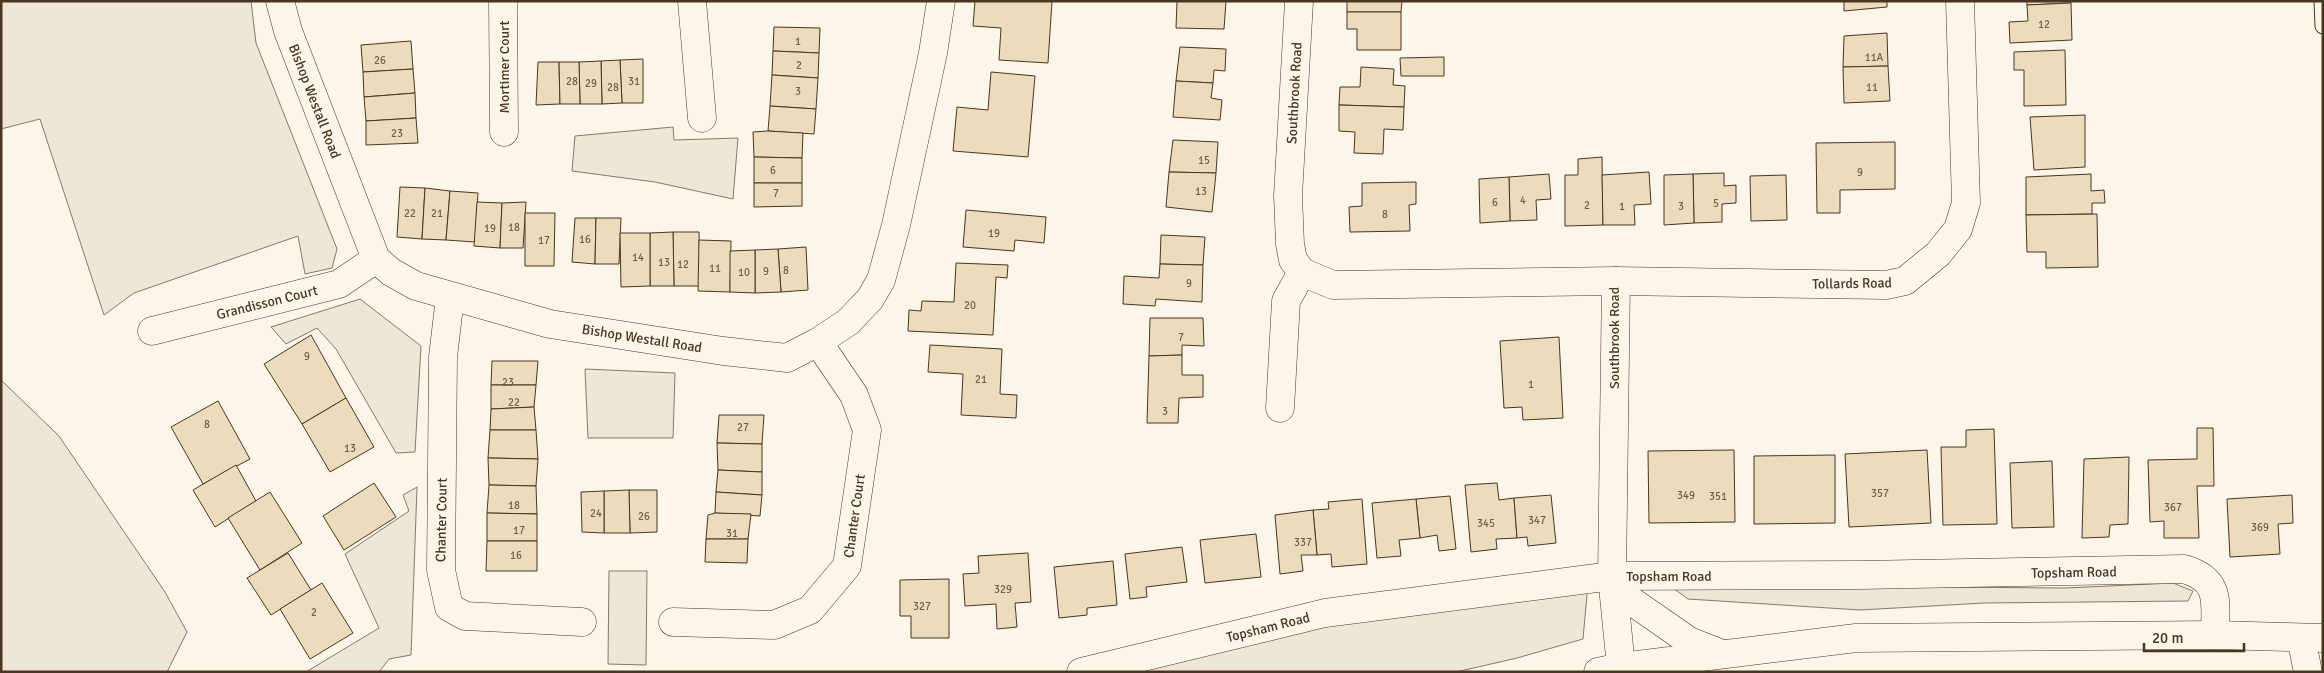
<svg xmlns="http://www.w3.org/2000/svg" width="2324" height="673" viewBox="0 0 2324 673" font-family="Signika,sans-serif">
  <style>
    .green { fill: #ede6d9; stroke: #887966 }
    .building { fill: #ecdcbc; stroke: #4a3520 }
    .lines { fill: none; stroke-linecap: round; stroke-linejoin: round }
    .lane-casing { stroke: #4a3520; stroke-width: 17 }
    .street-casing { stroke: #4a3520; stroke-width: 29 }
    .primary-casing { stroke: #4a3520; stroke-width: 29 }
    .lane { stroke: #fbf6e9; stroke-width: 15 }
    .street { stroke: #fbf6e9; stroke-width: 28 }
    .primary { stroke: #fbf6e9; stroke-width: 28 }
    .labels { text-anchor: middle; stroke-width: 4; stroke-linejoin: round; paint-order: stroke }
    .number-label { font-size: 11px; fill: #725f47 }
    .street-label { font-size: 14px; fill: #4a3520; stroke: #fbf6e9 }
  </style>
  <rect width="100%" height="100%" fill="#fbf6e9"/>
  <g class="green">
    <polygon points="1,1 251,1 256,43 337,249 332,268 305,274 298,236 134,293 104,315 40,119 1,129"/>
    <polygon points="673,127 674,140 738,138 733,199 655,182 572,171 575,136"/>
    <polygon points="360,299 421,346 415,452 396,453 336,349 317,328 286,344 271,327"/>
    <polygon points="585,369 675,373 673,438 588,438"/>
    <polygon points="1,380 59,436 165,592 187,632 167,672 1,672"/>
    <polygon points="417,487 411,655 389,659 379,672 306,672 379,628 345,554 409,511 403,495"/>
    <polygon points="609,571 647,571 646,665 608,664"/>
    <polygon points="1584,580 1587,595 1583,639 1517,658 1456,672 1125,672 1239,642"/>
    <polygon points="2173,583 2193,591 2188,601 1984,603 1860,610 1688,599 1669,585 2065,588"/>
  </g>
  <g class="building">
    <polygon points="975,1 1052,1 1048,63 999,60 1001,28 973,26"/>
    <polygon points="1177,1 1226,1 1224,29 1176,28"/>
    <polygon points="1347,1 1402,1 1401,12 1347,12"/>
    <polygon points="1844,1 1887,1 1887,7 1844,11"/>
    <polygon points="2027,1 2071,1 2071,3 2027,5"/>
    <polygon points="2071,3 2072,40 2010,43 2009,22 2028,21 2027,5"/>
    <polygon points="1347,12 1401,12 1401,50 1357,50 1357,29 1347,29"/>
    <polygon points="774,27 820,28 819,53 773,51"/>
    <polygon points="1887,33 1888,66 1843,67 1844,36"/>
    <polygon points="411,41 413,69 363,72 361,45"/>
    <polygon points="1180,47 1226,49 1225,71 1214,70 1213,83 1176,81"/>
    <polygon points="2065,50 2066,105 2024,106 2024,70 2014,70 2014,52"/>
    <polygon points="773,51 819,53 818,78 772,75"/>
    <polygon points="1444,57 1444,76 1401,76 1400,58"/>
    <polygon points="643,59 643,103 622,103 620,60"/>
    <polygon points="620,60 622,103 602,104 601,61"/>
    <polygon points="601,61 602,104 580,104 579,62"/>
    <polygon points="538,62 559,62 560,104 536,105"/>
    <polygon points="559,62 579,62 580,104 560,104"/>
    <polygon points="1888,66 1890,101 1844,103 1843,67"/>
    <polygon points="1361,67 1394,69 1393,85 1405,86 1404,107 1339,105 1340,87 1360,87"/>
    <polygon points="413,69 415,93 364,97 363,72"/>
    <polygon points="991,72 1035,76 1028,157 953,151 957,107 988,110"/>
    <polygon points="772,75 818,78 816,109 770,106"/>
    <polygon points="1176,81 1213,83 1211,98 1222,100 1220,120 1173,117"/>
    <polygon points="415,93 416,118 366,121 364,97"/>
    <polygon points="1339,105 1404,107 1403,130 1384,129 1383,154 1354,153 1355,132 1339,131"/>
    <polygon points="770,106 816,109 814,134 768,131"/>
    <polygon points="2085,115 2085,167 2034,170 2030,117"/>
    <polygon points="416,118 418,143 366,145 366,121"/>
    <polygon points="768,131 803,133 802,158 754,157 753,132"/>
    <polygon points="1173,140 1218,142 1216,173 1169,172"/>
    <polygon points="1895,142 1895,189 1840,190 1840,213 1817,213 1816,143"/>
    <polygon points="754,157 802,158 802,183 754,183"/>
    <polygon points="1602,157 1603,225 1565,226 1565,175 1578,175 1578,159"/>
    <polygon points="1169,172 1216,173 1212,212 1166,207"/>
    <polygon points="1649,172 1651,204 1634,205 1635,225 1603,225 1602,175"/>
    <polygon points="1724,173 1724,186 1736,185 1736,203 1722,204 1722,222 1694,223 1693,174"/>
    <polygon points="1549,174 1551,199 1536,200 1537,220 1510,221 1509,177"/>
    <polygon points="1693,174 1694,223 1664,225 1664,175"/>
    <polygon points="2091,174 2091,191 2104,190 2105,203 2092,203 2092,214 2026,215 2026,177"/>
    <polygon points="1786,175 1787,220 1751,221 1750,176"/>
    <polygon points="1509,177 1510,221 1480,223 1479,179"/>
    <polygon points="1416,182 1416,204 1409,205 1410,231 1350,232 1349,207 1362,206 1362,183"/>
    <polygon points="754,183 802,183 802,206 754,207"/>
    <polygon points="400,187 425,188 422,239 397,237"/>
    <polygon points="425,188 450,191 446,240 422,239"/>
    <polygon points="450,191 478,193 475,242 446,240"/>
    <polygon points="477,202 502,203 500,248 474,246"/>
    <polygon points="526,202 523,248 500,248 502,203"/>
    <polygon points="966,210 1046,217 1044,243 1015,240 1014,251 963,247"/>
    <polygon points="525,213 555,213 554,266 525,266"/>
    <polygon points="2097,214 2098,267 2046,268 2046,252 2027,252 2026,215"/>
    <polygon points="575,218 596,218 595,264 572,262"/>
    <polygon points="596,218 621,218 619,264 595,264"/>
    <polygon points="673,232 699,232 700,286 674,286"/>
    <polygon points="673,232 674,286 650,286 650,233"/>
    <polygon points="620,233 650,233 650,286 621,287"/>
    <polygon points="1161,235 1205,237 1203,265 1160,264"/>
    <polygon points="699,240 731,241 730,292 698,291"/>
    <polygon points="806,247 808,290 781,292 778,249"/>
    <polygon points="778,249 781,292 755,293 755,250"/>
    <polygon points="755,250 755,293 730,292 730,251"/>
    <polygon points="956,263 1008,265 1007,278 996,277 993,335 908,331 909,310 921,311 922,301 954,302"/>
    <polygon points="1160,264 1203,265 1202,302 1156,299 1155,306 1123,304 1124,276 1159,278"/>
    <polygon points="1150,318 1203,318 1204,346 1182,345 1182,355 1149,356"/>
    <polygon points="311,335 346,398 302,424 264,364"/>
    <polygon points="1559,337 1563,418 1523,420 1522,407 1504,408 1500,341"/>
    <polygon points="930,345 1002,349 1000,394 1017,395 1016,418 961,415 963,374 928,372"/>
    <polygon points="1182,355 1182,375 1203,375 1203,397 1179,398 1178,423 1147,423 1149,356"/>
    <polygon points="492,361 538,361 536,385 491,385"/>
    <polygon points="491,385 536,385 534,407 491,409"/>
    <polygon points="346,398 374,447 330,472 302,424"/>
    <polygon points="218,401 250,459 203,484 171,427"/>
    <polygon points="534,407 536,430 490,430 491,409"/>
    <polygon points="719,415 764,415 762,444 717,443"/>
    <polygon points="2197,428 2213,428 2214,486 2197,486 2199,538 2164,538 2164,521 2150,522 2148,460 2197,459"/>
    <polygon points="1994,429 1997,524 1943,525 1941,447 1966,447 1966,430"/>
    <polygon points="490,430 536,430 538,459 488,458"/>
    <polygon points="717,443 762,444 762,472 718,470"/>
    <polygon points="1734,450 1735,522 1649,523 1648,451"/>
    <polygon points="1927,450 1931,523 1849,527 1845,454"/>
    <polygon points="1835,455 1835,523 1754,524 1754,456"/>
    <polygon points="2129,457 2128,524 2110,525 2109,537 2082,538 2084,459"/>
    <polygon points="488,458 538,459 536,486 489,485"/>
    <polygon points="2052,461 2054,527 2012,528 2010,463"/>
    <polygon points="236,465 256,501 215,527 193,490"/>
    <polygon points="718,470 762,472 762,495 716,492"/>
    <polygon points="374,483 396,517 344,550 323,516"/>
    <polygon points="1497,483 1499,500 1514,498 1517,538 1496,539 1497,549 1471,552 1465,485"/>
    <polygon points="489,485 536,486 537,514 487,513"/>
    <polygon points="629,490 657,490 657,532 630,533"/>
    <polygon points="629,490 630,533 604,533 604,491"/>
    <polygon points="604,491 604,533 582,532 581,492"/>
    <polygon points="270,492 302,543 260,570 228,518"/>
    <polygon points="716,492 762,495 760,516 715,513"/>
    <polygon points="1551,495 1556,543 1528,546 1527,537 1517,538 1514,498"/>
    <polygon points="2292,495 2293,523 2278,524 2280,554 2230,557 2227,499"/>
    <polygon points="1450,496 1456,549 1439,551 1437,535 1420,538 1416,499"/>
    <polygon points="1362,499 1367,564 1332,567 1331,554 1317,555 1313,510 1329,509 1328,502"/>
    <polygon points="1416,499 1420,538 1399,540 1401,556 1377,558 1372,503"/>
    <polygon points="1313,510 1317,555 1301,555 1303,571 1280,574 1275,515"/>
    <polygon points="487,513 537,514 537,541 487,541"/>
    <polygon points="715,513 751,514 748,539 706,539 708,515"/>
    <polygon points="1256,534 1261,577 1205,583 1200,540"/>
    <polygon points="706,539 748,539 747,563 705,562"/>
    <polygon points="487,541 537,541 537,571 486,571"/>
    <polygon points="1182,547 1187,582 1146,587 1147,597 1130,599 1125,554"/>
    <polygon points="288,553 311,590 271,615 247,578"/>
    <polygon points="1028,553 1031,602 1015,603 1017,627 997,629 996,604 965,606 963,574 979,573 978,556"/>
    <polygon points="1113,561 1117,605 1087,608 1087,615 1059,618 1054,567"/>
    <polygon points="949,579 949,638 911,638 911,616 900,616 900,580"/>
    <polygon points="322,583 353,633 310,659 280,609"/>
  </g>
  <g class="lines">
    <g class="lane-casing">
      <polyline id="lane" points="2322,1 2323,26"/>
    </g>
    <g class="street-casing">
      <g id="street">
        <polyline points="280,1 288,31 376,259 391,272 416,286 550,324 723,351 787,358 818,342 848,322 870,299 881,280 896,225 933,53 941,1"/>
        <polyline points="503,1 504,132"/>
        <polyline points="692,1 702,118"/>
        <polyline points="1299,1 1288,196 1290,244 1293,260 1302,272 1333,285 1616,281 1886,285 1905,281 1938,254 1958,229 1966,203 1960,1"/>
        <polyline points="1616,281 1612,576 1621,667"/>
        <polyline points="450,297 443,357 441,570 449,607 465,616 582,622"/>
        <polyline points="152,331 339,284 376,259"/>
        <polyline points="1280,408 1286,301 1302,272"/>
        <polyline points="1614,589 1689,641 1722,654"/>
        <polyline points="673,622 774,625 810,610 847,566 867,430 854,395 818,342"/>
        <polyline points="2301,638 2308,672"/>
        <path d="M1081 672 1325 613 1612 576 1860 575 2184 569C2222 580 2215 603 2215 635"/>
      </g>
    </g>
    <g class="primary-casing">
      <polyline id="primary" points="1598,672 1621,667 1856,638 2215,635 2323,638"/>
    </g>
    <use href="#lane" class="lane"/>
    <use href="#street" class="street"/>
    <use href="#primary" class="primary"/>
  </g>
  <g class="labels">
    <g class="number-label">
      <text x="2044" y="28">12</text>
      <text x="798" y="45">1</text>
      <text x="1874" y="61">11A</text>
      <text x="380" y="64">26</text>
      <text x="799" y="69">2</text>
      <text x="572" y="85">28</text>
      <text x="634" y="85">31</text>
      <text x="591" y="87">29</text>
      <text x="613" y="91">28</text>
      <text x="1872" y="91">11</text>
      <text x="798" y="95">3</text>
      <text x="397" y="137">23</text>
      <text x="1204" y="164">15</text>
      <text x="773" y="174">6</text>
      <text x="1860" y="176">9</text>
      <text x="1201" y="195">13</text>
      <text x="776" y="197">7</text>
      <text x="1523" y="204">4</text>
      <text x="1495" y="206">6</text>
      <text x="1716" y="207">5</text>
      <text x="1587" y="209">2</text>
      <text x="1622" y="210">1</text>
      <text x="1681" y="210">3</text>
      <text x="410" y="217">22</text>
      <text x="437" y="217">21</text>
      <text x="1385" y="218">8</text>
      <text x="514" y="231">18</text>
      <text x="490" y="232">19</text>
      <text x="994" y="237">19</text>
      <text x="585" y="243">16</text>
      <text x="544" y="244">17</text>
      <text x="638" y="261">14</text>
      <text x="664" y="266">13</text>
      <text x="683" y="268">12</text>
      <text x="715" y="272">11</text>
      <text x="786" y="274">8</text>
      <text x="766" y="275">9</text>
      <text x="744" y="276">10</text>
      <text x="1189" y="287">9</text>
      <text x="970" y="309">20</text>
      <text x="1181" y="341">7</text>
      <text x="307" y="360">9</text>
      <text x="981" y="383">21</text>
      <text x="508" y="386">23</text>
      <text x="1531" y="388">1</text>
      <text x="514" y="406">22</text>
      <text x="1165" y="415">3</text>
      <text x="207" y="428">8</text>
      <text x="743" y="431">27</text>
      <text x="350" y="452">13</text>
      <text x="1880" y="497">357</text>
      <text x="1686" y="499">349</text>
      <text x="1718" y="500">351</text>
      <text x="514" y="509">18</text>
      <text x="2173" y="511">367</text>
      <text x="596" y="517">24</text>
      <text x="644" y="520">26</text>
      <text x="1537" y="524">347</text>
      <text x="1486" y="527">345</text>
      <text x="2260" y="531">369</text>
      <text x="519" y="534">17</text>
      <text x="732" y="537">31</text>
      <text x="1303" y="546">337</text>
      <text x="516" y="559">16</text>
      <text x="1003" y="593">329</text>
      <text x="922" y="610">327</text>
      <text x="314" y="616">2</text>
    </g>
    <g class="street-label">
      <text transform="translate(504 67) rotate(-90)" y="5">Mortimer Court</text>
      <text transform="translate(1294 93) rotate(-87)" y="5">Southbrook Road</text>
      <text transform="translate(315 101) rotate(69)" y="5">Bishop Westall Road</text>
      <text transform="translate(1852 283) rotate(-1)" y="5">Tollards Road</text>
      <text transform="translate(267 302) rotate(-14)" y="5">Grandisson Court</text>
      <text transform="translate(642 338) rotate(9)" y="5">Bishop Westall Road</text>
      <text transform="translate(1614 338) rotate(-90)" y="5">Southbrook Road</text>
      <text transform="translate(854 516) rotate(-82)" y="5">Chanter Court</text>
      <text transform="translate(441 520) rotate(-89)" y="5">Chanter Court</text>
      <text transform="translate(2074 572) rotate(-1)" y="5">Topsham Road</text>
      <text x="1669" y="581">Topsham Road</text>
      <text transform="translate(1268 627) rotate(-14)" y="5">Topsham Road</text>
    </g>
  </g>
  <rect width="2324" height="673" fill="none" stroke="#4a3520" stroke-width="5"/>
  <path d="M2144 643v8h100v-8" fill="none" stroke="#4a3520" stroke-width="2.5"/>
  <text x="2152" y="643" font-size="15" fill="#4a3520" stroke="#fbf6e9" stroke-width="4" paint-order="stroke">20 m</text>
</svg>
